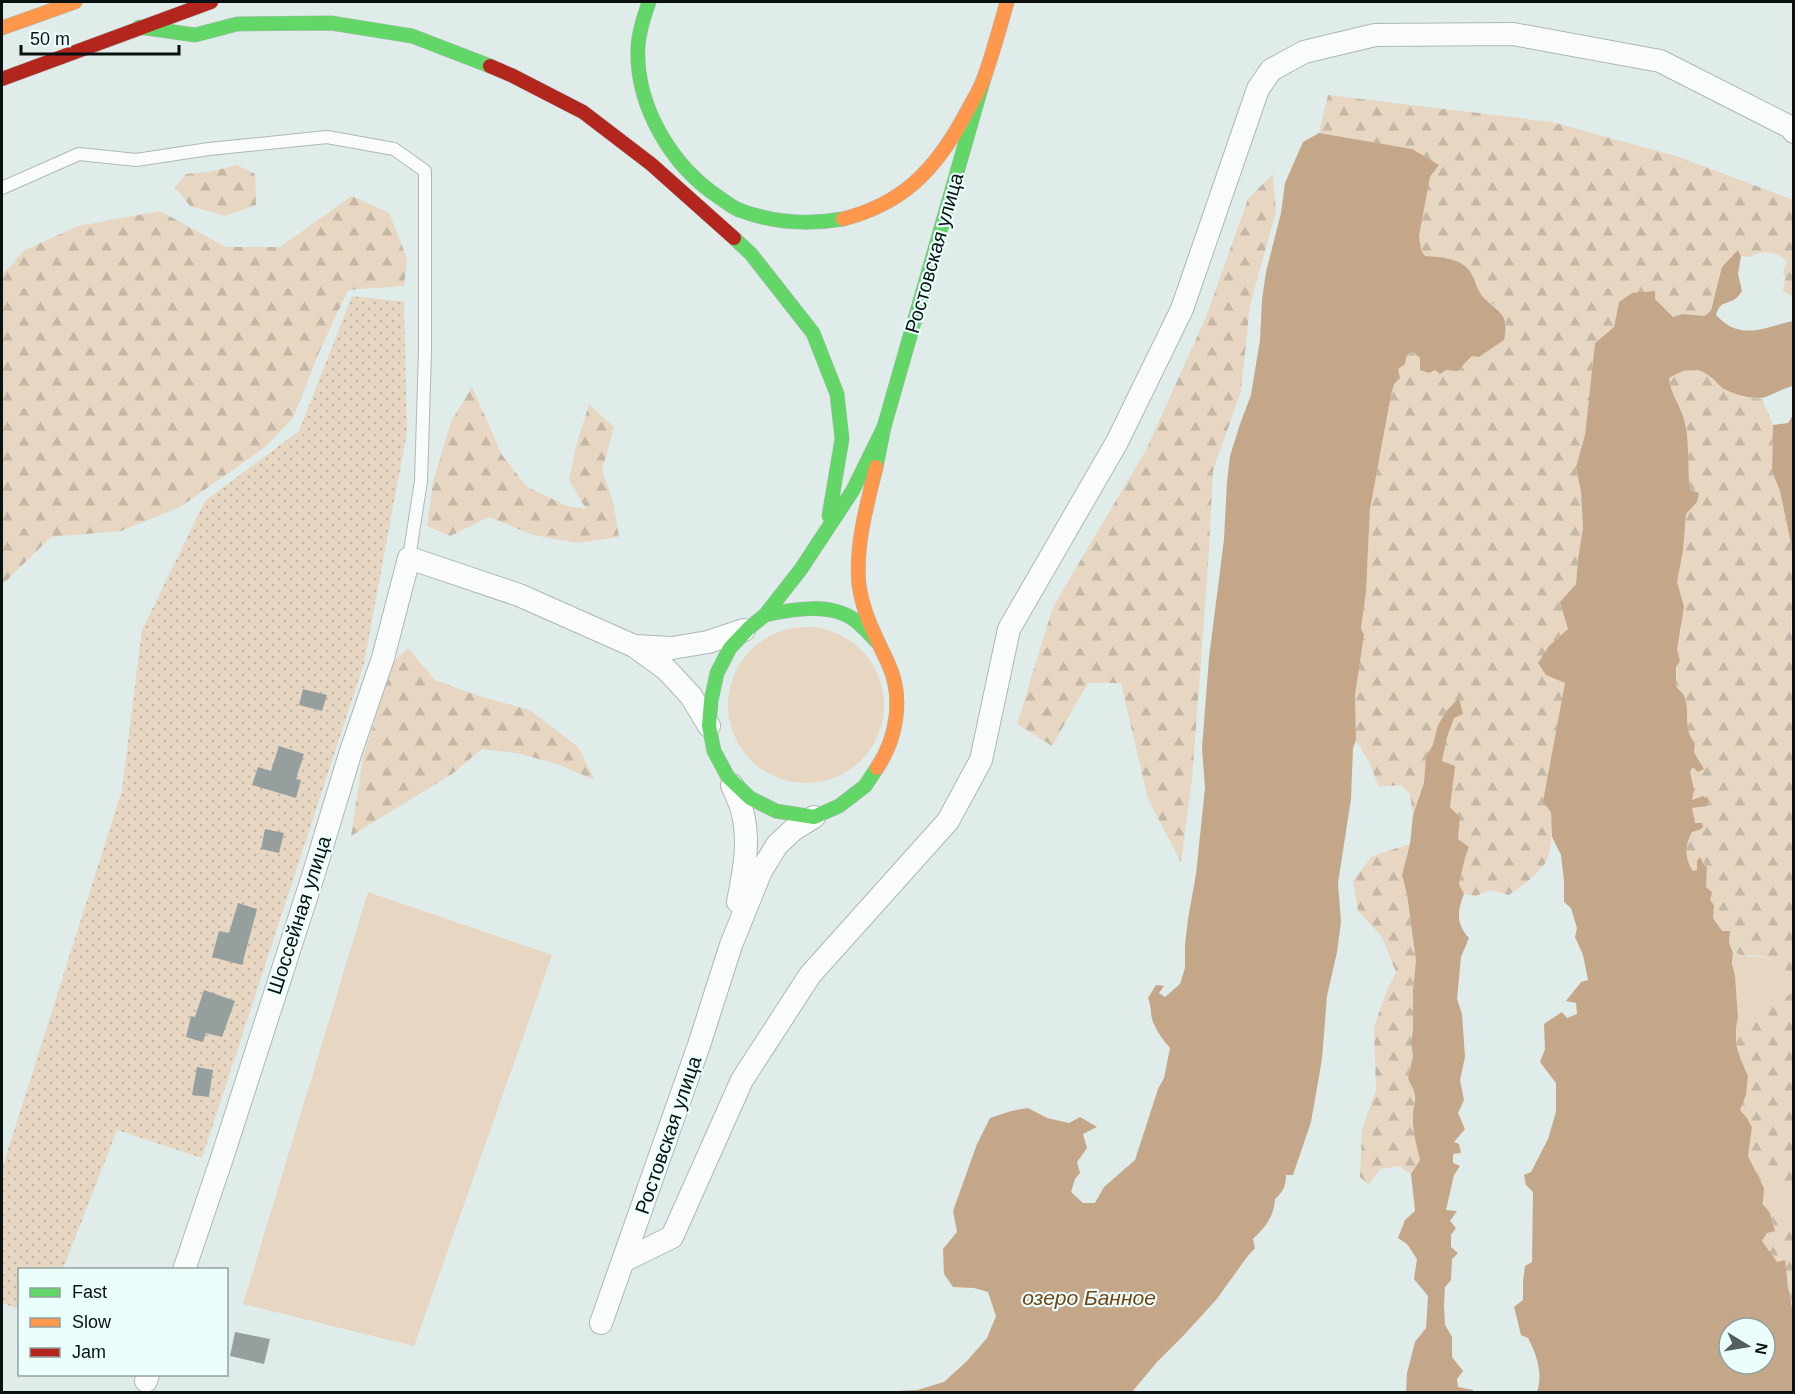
<svg xmlns="http://www.w3.org/2000/svg" width="1795" height="1394" viewBox="0 0 1795 1394" font-family="Helvetica,sans-serif">
  <style>
    .green { fill: #e6d6c2 }
    .forest { fill: url(#forest-firs) }
    .garden { fill: url(#garden-dots) }
    .water { fill: #c4a789; fill-rule: evenodd }
    .building { fill: #959f9e }
    .lines { fill: none; stroke-linecap: round; stroke-linejoin: round }
    .lane-casing { stroke: #adb8b6; stroke-width: 14 }
    .street-casing { stroke: #adb8b6; stroke-width: 24 }
    .fast-casing { stroke: #adb8b6; stroke-width: 15 }
    .slow-casing { stroke: #adb8b6; stroke-width: 15 }
    .jam-casing { stroke: #adb8b6; stroke-width: 15 }
    .lane { stroke: #fafcfc; stroke-width: 12 }
    .street { stroke: #fafcfc; stroke-width: 22 }
    .fast { stroke: #63d668; stroke-width: 14 }
    .slow { stroke: #ff974d; stroke-width: 14 }
    .jam { stroke: #b3261e; stroke-width: 14 }
    .labels { text-anchor: middle; stroke-width: 4.5; stroke-linejoin: round; paint-order: stroke }
    .street-label { font-size: 20px; fill: #091211; stroke: #eafefb }
    .water-label { font-size: 21px; font-style: italic; fill: #724412; stroke: #eafefb }
  </style>
  <defs>
    <pattern id="forest-firs" width="22" height="20" patternUnits="userSpaceOnUse" patternTransform="scale(1.5)"><rect width="22" height="20" fill="#e6d6c2"/><path d="M5 1l3.5 6h-7zM16 11l3.5 6h-7z" fill="#c4b7a6"/></pattern>
    <pattern id="garden-dots" width="8" height="8" patternUnits="userSpaceOnUse" patternTransform="scale(1.5)"><rect width="8" height="8" fill="#e6d6c2"/><path d="M2 2h.1M6 6h.1" fill="none" stroke="#c4b7a6" stroke-width="1.8" stroke-linecap="round"/></pattern>
  </defs>
  <rect width="100%" height="100%" fill="#dfecea"/>
  <g class="green">
    <circle cx="806" cy="705" r="78"/>
    <polygon points="368,892 552,955 414,1346 243,1304"/>
    <path d="M1733 952 1742 956 1763 957 1784 966 1790 979V994L1772 1004 1753 1008 1736 1028C1741 1003 1731 977 1733 952Z"/>
    <path d="M1779 1185 1793 1187V1221C1769 1213 1763 1216 1764 1188Z"/>
  </g>
  <g class="forest">
    <path d="M1328 95 1552 122 1679 157 1793 200V309L1792 296 1783 291 1785 278 1783 272 1787 261C1778 252 1762 249 1751 257L1741 256 1738 250C1727 262 1720 279 1715 294 1711 304 1713 308 1705 317L1682 314 1673 317 1655 299 1619 302 1614 327 1595 343 1585 435 1576 467 1581 492 1583 528 1578 559 1576 584 1560 602 1568 629 1549 646 1546 675 1565 683C1558 724 1555 765 1552 807 1550 824 1554 840 1548 857 1542 873 1522 886 1509 895L1490 890 1476 896 1464 894 1459 884 1465 858 1469 847 1458 839 1460 817 1450 807 1452 790 1441 761 1447 737 1459 699 1447 710 1438 725 1433 746 1426 756 1424 783 1413 815 1410 794 1401 785 1379 787 1369 762 1356 740 1355 695 1364 636 1361 628 1366 592 1370 509 1391 395 1398 369 1407 354 1413 352 1435 370H1446L1466 363 1472 356 1504 340 1507 328 1504 317 1495 306 1482 297 1471 272 1441 257H1425L1420 250 1419 236 1430 177 1439 166 1412 149 1319 133Z"/>
    <polygon points="237,165 255,174 256,205 225,216 190,206 175,187 186,174 208,172"/>
    <polygon points="1273,174 1276,212 1250,305 1241,391 1213,471 1208,566 1192,779 1181,862 1148,799 1121,683 1088,683 1052,746 1017,724 1053,607 1146,450 1206,317 1248,199"/>
    <polygon points="352,196 389,213 407,258 404,286 348,290 320,350 293,418 264,448 180,507 121,531 51,537 2,585 2,275 25,250 78,226 160,211 226,247 280,247"/>
    <path d="M1695 368 1708 374 1725 390 1743 397 1762 399 1773 425 1772 471 1780 491 1792 548 1793 586 1791 632 1794 648 1793 1187 1779 1185 1764 1188 1748 1156 1752 1127 1747 1118 1740 1110 1746 1095 1748 1076 1741 1060 1736 1044V1028L1753 1008 1772 1004 1790 994V979L1784 966C1777 963 1769 958 1762 956 1745 954 1738 961 1729 943L1730 937 1722 931 1713 918 1714 905 1710 900 1706 888 1707 867 1700 858 1697 861V870L1693 871C1684 859 1685 844 1692 831L1699 830 1694 818 1692 808 1707 806 1692 800 1694 790 1690 771 1693 766 1701 762 1694 752 1695 743C1680 726 1692 709 1683 694 1682 691 1679 689 1676 686L1677 665 1680 661 1677 650 1681 630 1679 592 1677 582 1683 551 1686 514 1691 508C1690 495 1688 482 1688 470 1687 454 1689 438 1685 422 1682 406 1670 394 1669 378L1679 371Z"/>
    <polygon points="472,387 502,455 527,487 567,506 586,509 569,480 576,447 589,404 614,427 602,470 613,502 619,537 577,543 533,535 489,517 450,536 427,526 433,482 451,422"/>
    <polygon points="408,648 435,680 479,696 530,710 578,747 595,780 557,764 517,753 482,749 452,774 351,836 363,757 394,661"/>
    <path d="M1410 844 1402 875 1407 894 1416 961 1413 989V1030L1411 1042 1413 1056 1408 1079C1420 1102 1412 1098 1413 1121 1413 1134 1417 1147 1420 1160L1411 1174 1399 1166 1380 1169 1369 1185 1360 1177 1362 1129 1376 1090 1374 1027 1385 995 1396 972 1382 937 1358 911 1353 881 1372 856Z"/>
    <polygon points="1770,1213 1793,1221 1793,1313 1788,1287 1784,1260 1777,1263 1762,1241 1767,1233 1775,1230"/>
  </g>
  <polygon class="garden" points="352,296 404,302 407,432 364,663 202,1158 117,1130 63,1269 20,1270 19,1309 2,1303 2,1169 122,790 142,630 205,501 299,431"/>
  <g class="water">
    <path d="M1319 133 1412 149 1439 165 1430 177 1419 236 1421 250 1425 256C1441 257 1462 258 1471 273 1476 281 1477 291 1484 298 1500 313 1510 315 1504 340L1479 357 1472 356 1457 371 1446 370 1440 374 1435 370 1429 373 1420 370V358L1413 352 1407 354 1405 364 1398 369 1400 378 1394 384 1391 395 1370 509 1366 592 1361 628 1364 635 1355 695 1356 740 1353 748 1351 799 1338 883 1341 922 1337 952 1327 996 1322 1059 1311 1122 1293 1175H1286C1286 1186 1283 1192 1275 1199 1274 1216 1266 1227 1253 1239L1255 1248 1247 1257 1216 1300 1184 1335 1157 1362 1132 1392H894L896 1391 917 1390 944 1382 967 1361 987 1338 996 1316 988 1292 974 1288 953 1287 944 1274 943 1249 957 1232 953 1211 977 1144 990 1118 1011 1111 1028 1108 1047 1118 1069 1123 1080 1117 1097 1127 1083 1134 1087 1148 1077 1162 1080 1173 1075 1179 1071 1192 1083 1203H1095L1104 1187 1135 1160 1158 1089 1164 1078 1170 1048C1163 1040 1157 1032 1153 1022 1150 1014 1152 1008 1148 998L1156 985 1164 986 1159 993 1165 997 1180 984 1185 968V944L1188 919 1196 874 1205 788 1202 748 1209 658 1224 539 1227 482 1230 456 1240 424 1251 395 1260 340 1262 300 1266 272 1281 213 1285 183 1303 142Z"/>
    <path d="M1738 250 1741 256 1738 274 1742 291C1740 294 1738 297 1735 299 1724 306 1721 300 1716 315 1741 342 1763 327 1793 321V386C1782 388 1767 399 1758 398 1748 398 1736 395 1726 390 1719 387 1715 379 1708 375 1695 365 1682 370 1669 378 1670 394 1682 407 1685 423 1690 445 1687 468 1690 490L1699 493 1697 502 1686 514 1683 551 1677 582 1684 607 1677 650 1680 661 1676 667V686C1678 689 1681 691 1683 694 1692 709 1681 727 1695 743L1694 752 1704 769 1698 772 1693 767 1690 771 1694 790 1692 800 1703 796 1708 799 1707 806 1692 808 1695 823H1702L1703 827 1699 830 1692 832C1685 844 1684 859 1693 871L1697 870V861L1700 857 1703 863 1707 867 1706 888 1712 892 1710 900 1714 905 1713 918 1722 931H1730L1729 943 1733 952 1732 963 1735 976 1738 1017 1736 1028V1044L1741 1060 1748 1076 1746 1095 1740 1110 1747 1118 1752 1127 1748 1156 1764 1188 1763 1204 1770 1213 1775 1231 1767 1233 1762 1241 1777 1262 1785 1260 1788 1287 1793 1313V1392H1537C1543 1374 1537 1355 1528 1338L1521 1335 1514 1307 1523 1300V1281L1525 1266 1532 1262 1533 1192 1526 1185 1524 1175 1531 1172 1548 1139 1556 1112V1083L1540 1062 1545 1049 1544 1024 1562 1012 1567 1018 1577 1014 1576 1003 1566 1001 1581 982 1588 980 1583 955 1575 937 1577 928 1571 908 1564 902V881L1561 855 1552 837 1551 812 1543 802 1565 683 1546 675 1538 663 1549 646 1568 629 1560 602 1576 584 1578 559 1583 528 1581 492 1576 467 1585 435 1595 343 1614 327 1619 302 1632 293 1655 291V299L1673 317 1682 314 1705 316 1711 310 1722 267ZM1729 1328H1765V1364H1729Z"/>
    <polygon points="1793,415 1793,570 1792,548 1780,491 1772,471 1773,425 1788,423"/>
    <path d="M1459 698 1463 714 1454 718 1447 737 1442 761 1455 766 1450 807 1460 817 1458 839 1469 847 1465 858 1459 884 1464 894C1457 911 1456 924 1469 938L1461 957 1457 999 1462 1014 1465 1057 1460 1080 1464 1100 1458 1113 1465 1129 1454 1142 1459 1144 1461 1153 1453 1154V1163L1460 1166 1454 1175 1446 1210 1457 1211 1450 1221 1456 1228 1451 1235V1247L1458 1253 1452 1259 1451 1280 1445 1287 1444 1305 1445 1325 1452 1337V1357L1463 1371 1457 1379 1458 1387 1473 1390 1474 1392H1406L1407 1373 1415 1342 1426 1328 1428 1296 1414 1279 1417 1259 1407 1244 1398 1238 1405 1220 1415 1211 1411 1174 1420 1160C1417 1147 1413 1134 1413 1121 1412 1098 1421 1102 1408 1079L1413 1056 1411 1042 1413 1030V989L1416 961 1407 894 1402 875 1410 844 1413 815 1424 783 1426 756 1433 745 1438 725 1447 710Z"/>
  </g>
  <g class="building">
    <polygon points="303,689 327,695 322,711 299,705"/>
    <polygon points="279,746 304,754 296,779 301,780 296,798 252,785 258,767 271,771"/>
    <polygon points="265,829 284,833 279,853 261,849"/>
    <polygon points="238,903 257,909 242,965 212,957 219,931 229,933"/>
    <polygon points="204,990 235,1001 222,1037 206,1033 203,1042 186,1037 191,1016 195,1017"/>
    <polygon points="197,1067 213,1070 209,1097 192,1095"/>
    <polygon points="235,1332 270,1339 264,1364 230,1356"/>
  </g>
  <g class="lines">
    <g class="lane-casing">
      <polyline id="lane" points="2,188 79,154 136,160 209,149 327,137 394,149 425,171 425,351 421,481 409,558"/>
    </g>
    <g class="street-casing">
      <g id="street">
        <polyline points="634,646 672,648 708,642 744,630"/>
        <path d="M732 785C735 792 739 800 741 807 751 838 744 871 738 902"/>
        <polyline points="623,1261 672,1237 742,1080 810,975 948,821 981,760 1009,629 1117,442 1182,309 1258,89 1271,70 1304,52 1375,35 1513,34 1660,61 1790,127 1794,132"/>
        <polyline points="184,1270 222,1158 314,873 350,754 383,658 409,558 519,595 634,646 666,669 691,696 709,726"/>
        <polyline points="601,1323 699,1045 731,945 761,871 777,845 793,830 814,817"/>
        <polyline points="146,1381 148,1374"/>
      </g>
    </g>
    <g class="fast-casing">
      <g id="fast">
        <path d="M649 2C644 16 639 31 638 46 635 105 671 166 720 198 726 202 732 207 739 210 773 223 807 225 843 219"/>
        <polyline points="139,27 195,35 237,24 331,23 412,36 490,66"/>
        <polyline points="734,238 751,254 813,333 837,394 842,439 829,516"/>
        <polyline points="876,467 884,427 984,78"/>
        <path d="M765 615C794 609 831 602 856 621 863 627 870 634 876 641"/>
        <polyline points="877,768 865,786 839,806 814,817 776,811 750,798 728,777 714,751 709,726 711,701 717,673 730,648 749,628 765,615 801,569 853,490 884,427"/>
      </g>
    </g>
    <g class="slow-casing">
      <g id="slow">
        <polyline points="2,28 75,2"/>
        <path d="M843 219C902 204 934 171 963 119 970 105 979 92 984 78 993 53 1000 27 1007 2"/>
        <path d="M876 467C867 505 855 546 859 585 863 614 876 637 888 663 904 697 897 738 877 768"/>
      </g>
    </g>
    <g class="jam-casing">
      <g id="jam">
        <polyline points="490,66 513,76 583,112 651,164 734,238"/>
        <polyline points="2,79 211,2"/>
      </g>
    </g>
    <use href="#lane" class="lane"/>
    <use href="#street" class="street"/>
    <use href="#fast" class="fast"/>
    <use href="#slow" class="slow"/>
    <use href="#jam" class="jam"/>
  </g>
  <g class="labels">
    <g class="street-label">
      <text transform="translate(934 253) rotate(-74)" y="7">Ростовская улица</text>
      <text transform="translate(299 915) rotate(-72)" y="7">Шоссейная улица</text>
      <text transform="translate(668 1135) rotate(-71)" y="7">Ростовская улица</text>
    </g>
    <g class="water-label">
      <text x="1089" y="1305">озеро Банное</text>
    </g>
  </g>
  <rect width="1795" height="1394" fill="none" stroke="#091211" stroke-width="6"/>
  <rect x="18" y="1268" width="210" height="108" fill="#eafefb" stroke="#90a09d" stroke-width="1.5"/>
  <rect x="30" y="1288" width="30" height="9" fill="#63d668" stroke="#90a09d" stroke-width="1.5"/>
  <text x="72" y="1298" font-size="18" fill="#091211">Fast</text>
  <rect x="30" y="1318" width="30" height="9" fill="#ff974d" stroke="#90a09d" stroke-width="1.5"/>
  <text x="72" y="1328" font-size="18" fill="#091211">Slow</text>
  <rect x="30" y="1348" width="30" height="9" fill="#b3261e" stroke="#90a09d" stroke-width="1.5"/>
  <text x="72" y="1358" font-size="18" fill="#091211">Jam</text>
  <g transform="translate(1747 1346) rotate(101)"><circle r="28" fill="#eafefb" stroke="#90a09d" stroke-width="1.5"/>
  <path d="M0-4.5L10 22L0 15L-10 22Z" fill="#545e5d"/>
  <text y="-9" font-size="16" font-weight="bold" text-anchor="middle" fill="#091211">N</text>
  </g>
  <path d="M21 45v9h158v-9" fill="none" stroke="#091211" stroke-width="3"/>
  <text x="30" y="45" font-size="18" fill="#091211" stroke="#eafefb" stroke-width="4.5" paint-order="stroke">50 m</text>
</svg>
